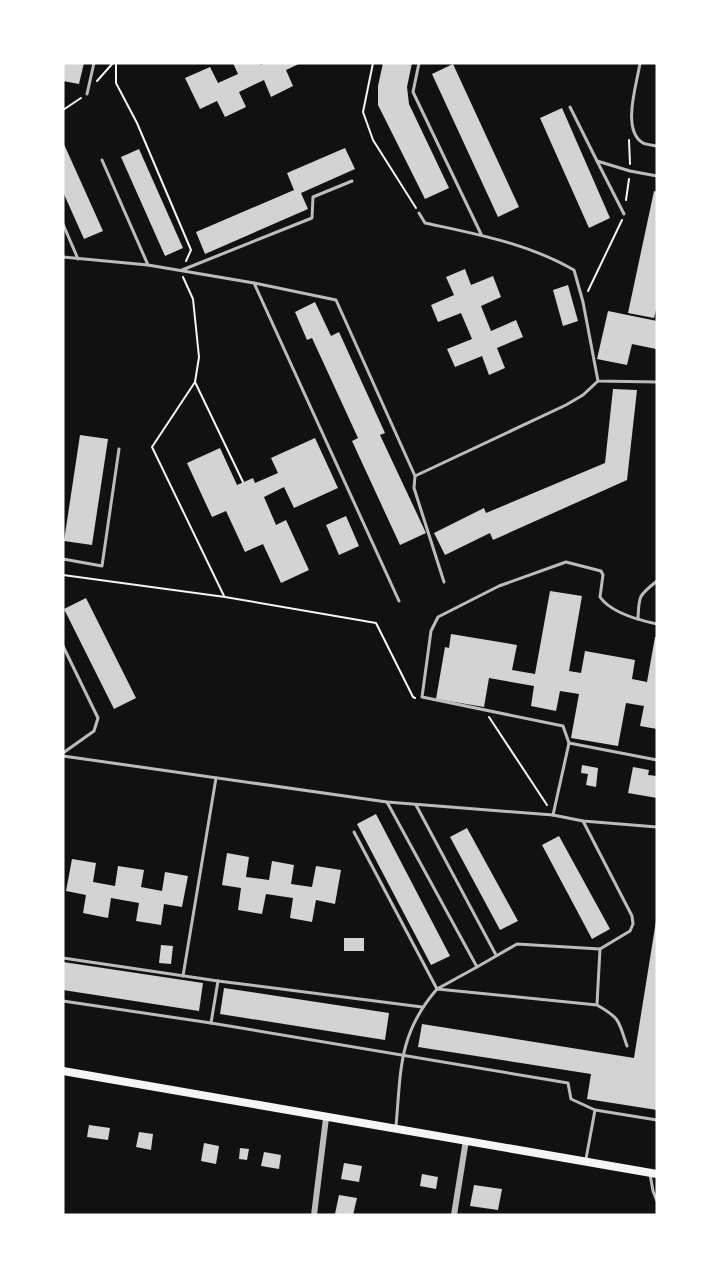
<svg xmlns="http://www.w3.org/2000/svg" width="720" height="1278" viewBox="0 0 720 1278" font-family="Helvetica,sans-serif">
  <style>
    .building { fill: #d3d3d3 }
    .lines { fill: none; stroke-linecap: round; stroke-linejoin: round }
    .path { stroke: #f5f5f5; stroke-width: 2 }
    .service { stroke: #bcbcbc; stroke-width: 3 }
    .minor { stroke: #bcbcbc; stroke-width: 6 }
    .secondary { stroke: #f5f5f5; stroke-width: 8 }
  </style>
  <rect width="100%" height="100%" fill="#111"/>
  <g class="building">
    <polygon points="63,63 84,63 79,84 63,81"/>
    <polygon points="233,63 260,63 261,65 264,63 301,63 286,70 293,86 271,97 264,80 239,92 246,107 225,117 217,101 200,109 185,78 210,67 218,83 238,74"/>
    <polygon points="383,63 412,63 407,87 409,104 449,188 425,199 378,105 378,86"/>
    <polygon points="453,64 519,207 498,217 432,74"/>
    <polygon points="562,108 610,218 589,228 540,118"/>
    <polygon points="63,142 103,231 84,239 63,192"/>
    <polygon points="345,148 355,169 301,193 308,209 205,254 196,232 294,190 287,173"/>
    <polygon points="139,149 183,248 165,256 121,157"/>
    <polygon points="654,191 657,192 657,306 654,318 628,313"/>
    <polygon points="465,269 471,285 493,276 501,297 481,306 491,331 516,320 523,337 497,348 505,368 489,375 482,356 455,367 447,349 472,339 461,313 438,322 431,305 454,295 446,277"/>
    <polygon points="568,285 578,321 563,326 553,290"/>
    <polygon points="315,302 331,336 339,332 385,433 380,435 426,533 400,545 352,441 358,438 312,338 307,340 295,312"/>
    <polygon points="608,311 657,321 656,349 632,344 627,365 597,359"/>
    <polygon points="613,389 637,390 627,480 493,540 490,533 445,555 434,533 484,508 486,513 605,463"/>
    <polygon points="80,435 108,439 92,545 64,541"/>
    <polygon points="315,438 338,488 294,508 284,487 264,497 276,525 286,520 309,570 281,583 263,544 245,552 226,511 212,517 187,463 220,448 237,485 253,478 255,483 278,473 271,458"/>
    <polygon points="346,516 359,546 339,555 326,525"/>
    <polygon points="550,591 582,596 569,671 581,673 585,651 635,660 632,679 647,682 655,637 657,637 657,729 640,726 644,706 626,703 618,746 571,738 579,694 560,691 556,711 531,706 534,686 489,678 484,707 436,699 445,647 449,648 451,634 517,645 512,670 535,674"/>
    <polygon points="86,598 136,698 114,709 64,609"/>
    <polygon points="582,765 598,768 596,787 586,785 588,774 581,773"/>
    <polygon points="633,767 649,770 648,775 657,776 657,798 628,793"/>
    <polygon points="376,814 450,956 431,965 357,824"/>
    <polygon points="467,828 518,921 500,930 450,837"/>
    <polygon points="559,836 610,929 592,939 542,845"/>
    <polygon points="227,853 249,857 246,877 269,880 272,861 294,865 291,884 312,887 316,866 341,870 335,904 316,900 312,922 290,918 293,898 266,894 262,914 238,910 241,888 222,885"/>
    <polygon points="72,859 96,863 93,882 115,886 118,866 144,870 141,887 162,891 165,872 188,876 182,907 164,904 161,925 136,921 139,903 111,898 108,918 83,913 86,895 66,891"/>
    <polygon points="656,921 657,1110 587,1099 591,1074 418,1047 422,1024 634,1058"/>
    <rect x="344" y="938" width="20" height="13"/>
    <polygon points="161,945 173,946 171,964 159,963"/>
    <polygon points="63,962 203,983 199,1011 63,990"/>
    <polygon points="224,988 389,1013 385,1040 220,1014"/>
    <polygon points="89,1125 110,1128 108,1140 87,1137"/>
    <polygon points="139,1132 153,1134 151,1150 136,1147"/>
    <polygon points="204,1143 219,1146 216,1164 201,1161"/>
    <polygon points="240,1148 249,1149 247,1160 239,1159"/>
    <polygon points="264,1152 281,1155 279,1169 261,1166"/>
    <polygon points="344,1163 362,1166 359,1182 341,1179"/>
    <polygon points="422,1174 438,1177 436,1189 420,1186"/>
    <polygon points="474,1185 502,1189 498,1210 470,1206"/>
    <polygon points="339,1195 357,1198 353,1215 335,1214"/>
  </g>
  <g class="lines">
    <g class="path">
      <polyline points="116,63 116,83 137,123 191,250 186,261"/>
      <polyline points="373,63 363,112 373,140 416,208"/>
      <polyline points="97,81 113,63"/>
      <polyline points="63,110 81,98"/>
      <polyline points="629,140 630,164"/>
      <polyline points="626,200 629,179"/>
      <polyline points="183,277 193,299 199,357 195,382 243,482"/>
      <polyline points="588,291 622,220"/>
      <polyline points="195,382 152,447 224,596"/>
      <polyline points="63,575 225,597 376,623 413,697 415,698"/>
      <polyline points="489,717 547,805"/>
    </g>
    <g class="service">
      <polyline points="419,63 413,92 481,234"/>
      <path d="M640 63C637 84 621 130 643 143 647 145 653 145 657 146"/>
      <polyline points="87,94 94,63"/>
      <polyline points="570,107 597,161 630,171 657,176"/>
      <polyline points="102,160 148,265"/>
      <polyline points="597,161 624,214"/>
      <path d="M419 213 425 223C476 234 527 243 574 270L583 302 598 381 657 382"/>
      <polyline points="63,224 78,259"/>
      <polyline points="63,257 148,265 254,283 336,300 415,476 566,405 583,395 598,381"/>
      <polyline points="182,270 312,218 313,197 352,181"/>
      <polyline points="254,283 399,601"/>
      <polyline points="415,476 414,488 444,582"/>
      <polyline points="63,559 102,566 119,449"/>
      <path d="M638 619C639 596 638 596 657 581"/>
      <polyline points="63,646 98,718 94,731 63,753"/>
      <polyline points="569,743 657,760"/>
      <polyline points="63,756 387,802 553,815 583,821 657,827"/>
      <polyline points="387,802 477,967 517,944 600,949 630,931 633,924 632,916 583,821"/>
      <polyline points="416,805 496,955"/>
      <path d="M553 815 569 743 563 726 422 697 431 631 438 617 499 586 566 562 601 571 603 575 600 597C611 613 638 620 657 624"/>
      <polyline points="354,832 437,989 477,967"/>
      <polyline points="63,958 218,981 422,1007"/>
      <polyline points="183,976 216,778"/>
      <polyline points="63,1001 211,1023 568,1083 571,1099 595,1110 657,1120"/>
      <polyline points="597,1004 600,949"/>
      <polyline points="211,1023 218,981"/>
      <path d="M396 1126C401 1071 398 1034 437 989L597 1005C621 1019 618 1020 627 1046"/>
      <polyline points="586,1159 595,1110"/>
      <polyline points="650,1174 653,1191 657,1201"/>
    </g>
    <g class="minor">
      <polyline points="314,1215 326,1118"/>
      <polyline points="454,1215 466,1140"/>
    </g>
    <polyline class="secondary" points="63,1071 657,1174"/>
  </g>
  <rect width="720" height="1278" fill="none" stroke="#ffffff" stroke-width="129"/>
</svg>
